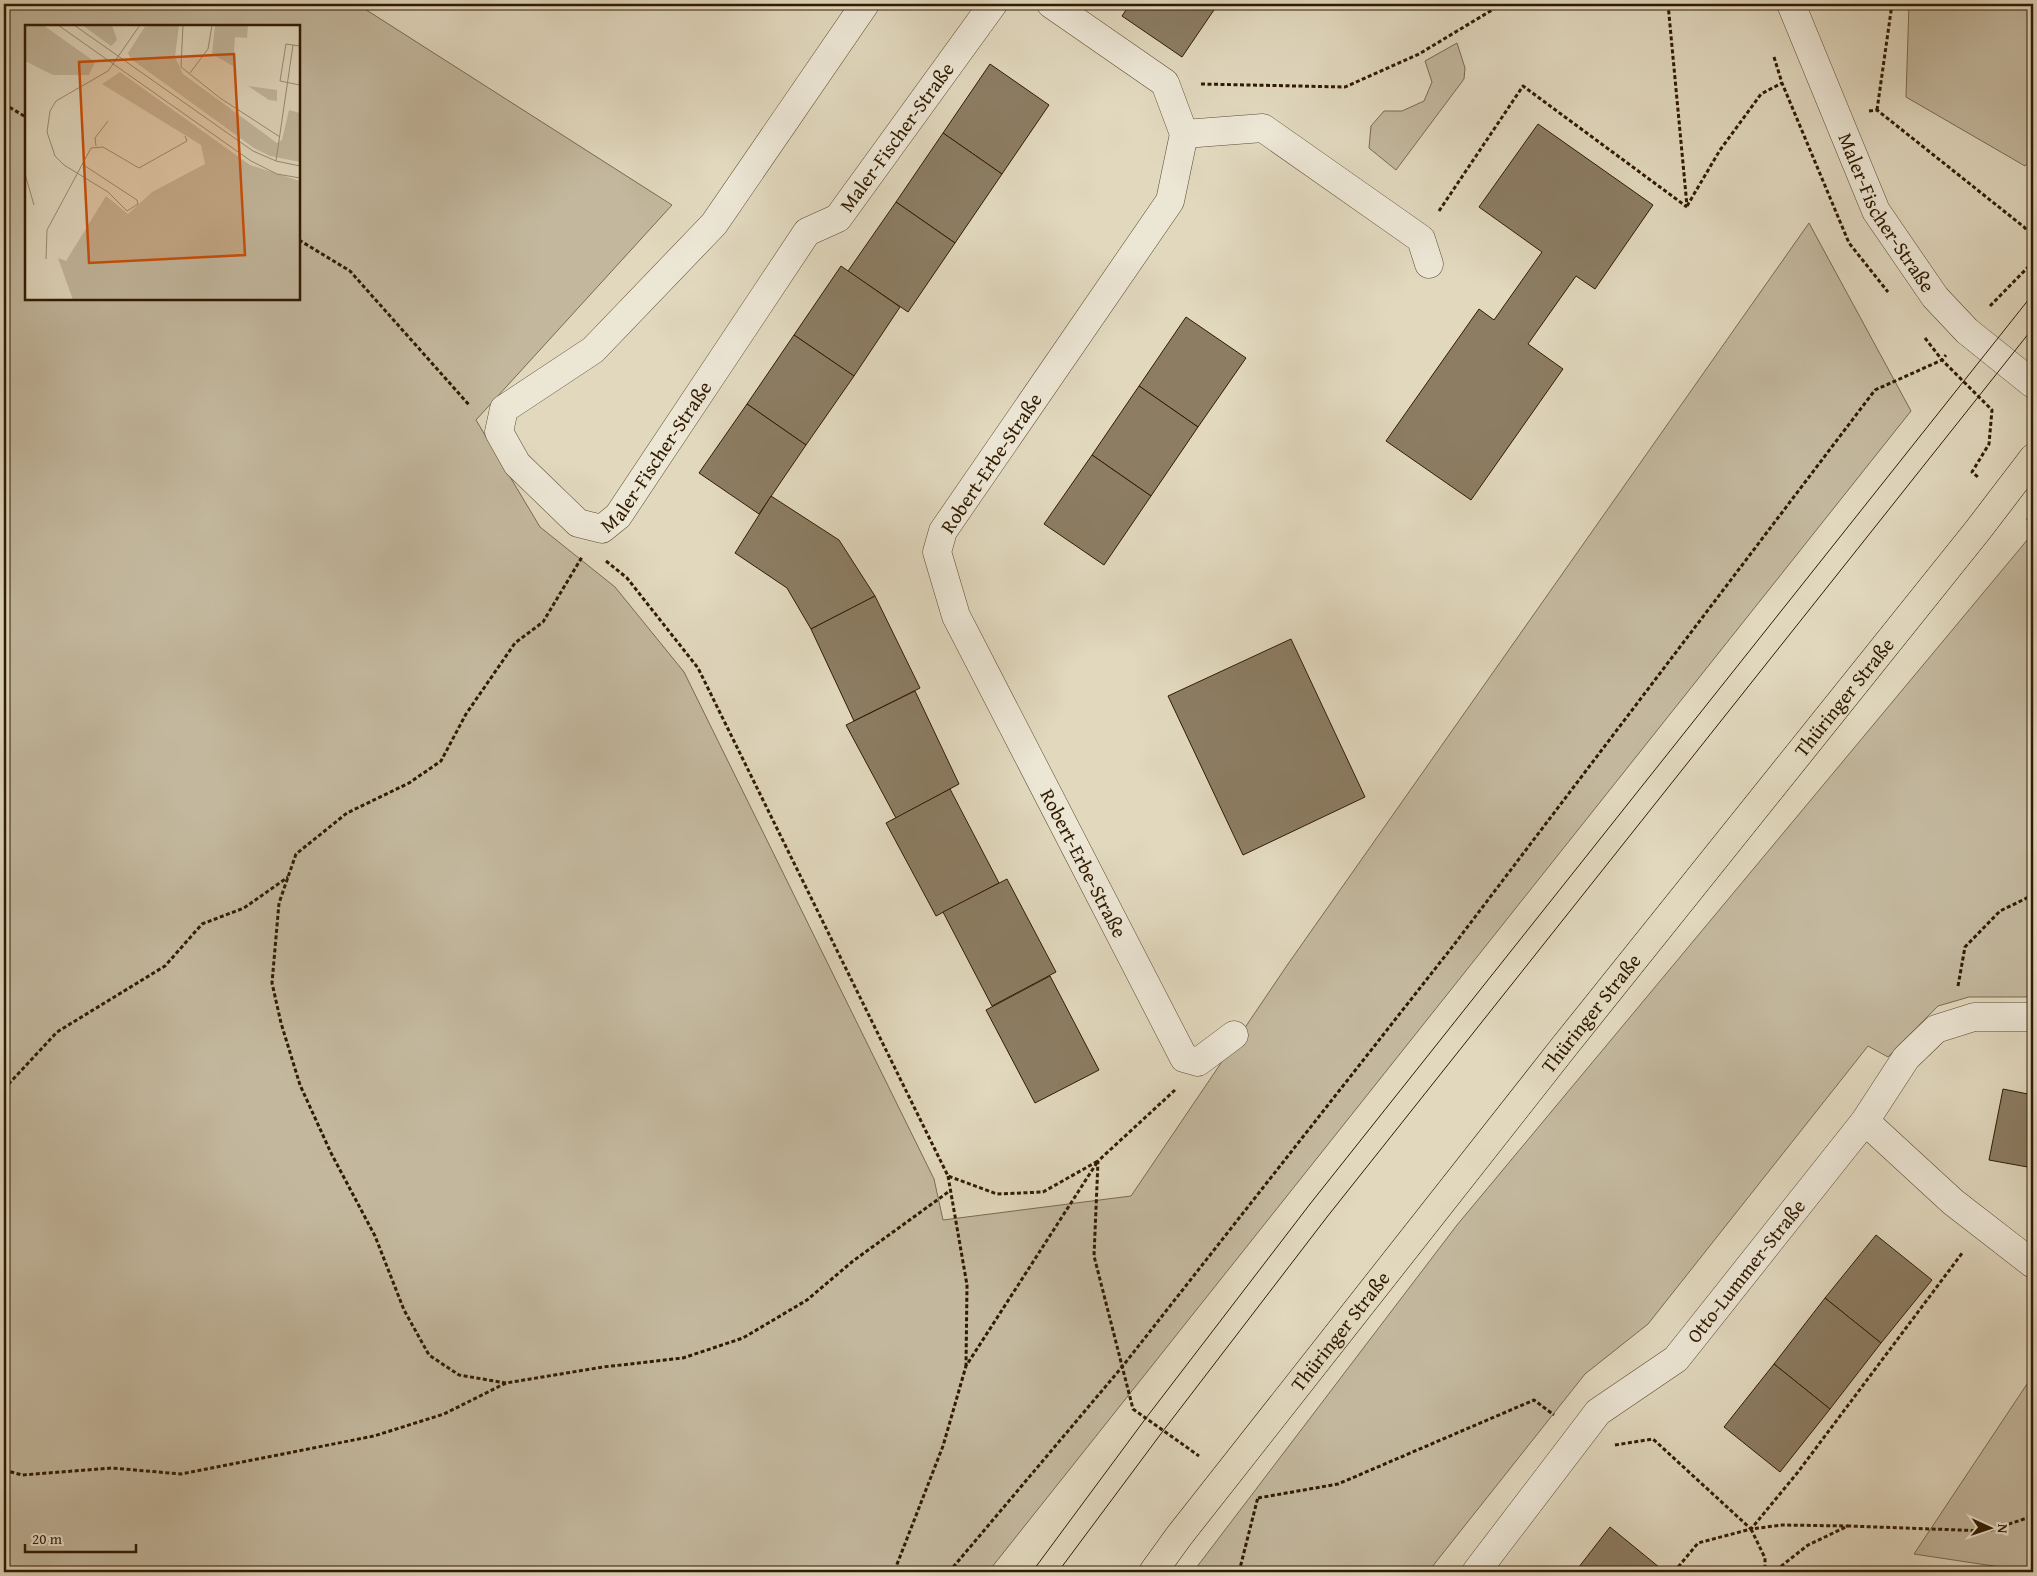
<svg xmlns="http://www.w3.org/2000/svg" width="2037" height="1576" viewBox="0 0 2037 1576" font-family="'Gentium Book Plus',serif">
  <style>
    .green { fill: #c3b89e; stroke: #7a6a4f; fill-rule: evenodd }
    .building { fill: #8c7d63; stroke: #301b00 }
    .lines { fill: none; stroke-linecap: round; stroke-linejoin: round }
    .minor-casing { stroke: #5c4a30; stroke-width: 29 }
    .major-casing { stroke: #301b00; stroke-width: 29 }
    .path { stroke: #301b00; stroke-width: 3; stroke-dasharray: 4 2.5; stroke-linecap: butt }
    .minor { stroke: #ece6d5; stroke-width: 28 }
    .major { stroke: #e1d8be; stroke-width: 28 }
    .tram { stroke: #301b00; stroke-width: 1 }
    .labels { text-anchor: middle; stroke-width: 5; stroke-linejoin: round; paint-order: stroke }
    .street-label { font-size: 20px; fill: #301b00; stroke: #ece6d5 }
    .inset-road { fill: none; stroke: #9a8c72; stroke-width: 1 }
    .view { fill: #cc500a; fill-opacity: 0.15; stroke: #cc500a; stroke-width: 2.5 }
    .inset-edge { fill: none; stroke: #301b00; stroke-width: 2.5 }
  </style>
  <rect width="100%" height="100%" fill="#e1d8be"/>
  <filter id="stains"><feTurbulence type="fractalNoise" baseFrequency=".004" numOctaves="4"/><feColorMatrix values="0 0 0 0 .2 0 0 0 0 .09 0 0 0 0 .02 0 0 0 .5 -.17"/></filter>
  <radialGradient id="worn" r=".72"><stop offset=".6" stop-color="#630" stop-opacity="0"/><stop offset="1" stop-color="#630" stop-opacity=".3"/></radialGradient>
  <g class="green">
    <path d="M4 4H357L672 205 476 420 540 527 615 587 684 672 934 1179 943 1220 1131 1196 1288 964 1809 223 1911 411 988 1572H4ZM26 26H299V299H26Z"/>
    <polygon points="1909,4 2033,4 2033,157 2025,166 1906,97"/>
    <polygon points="1457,43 1465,68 1464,79 1396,170 1369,148 1371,126 1384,111 1402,111 1424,101 1432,82 1425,61"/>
    <polygon points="2033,533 2033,972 2030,972 2028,997 1969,997 1938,1006 1888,1057 1868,1046 1648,1324 1585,1374 1428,1572 1193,1572 1457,1225"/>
    <polygon points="2033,1375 2033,1572 1914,1554"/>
  </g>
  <g class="building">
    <polygon points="1130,4 1218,4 1182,57 1122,16"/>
    <polygon points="990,64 1049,105 1002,174 943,133"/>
    <polygon points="1538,124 1653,205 1595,289 1576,276 1528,344 1563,369 1471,500 1386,441 1479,309 1494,320 1542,252 1479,207"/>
    <polygon points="943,133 1002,174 955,243 896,202"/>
    <polygon points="896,202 955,243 908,312 848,271"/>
    <polygon points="841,266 900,307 854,376 794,335"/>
    <polygon points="1186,317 1246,358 1198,427 1139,386"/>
    <polygon points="794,335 854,376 806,445 747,404"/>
    <polygon points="1139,386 1198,427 1151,496 1092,455"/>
    <polygon points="747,404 806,445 759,514 699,473"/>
    <polygon points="1092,455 1151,496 1104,565 1044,524"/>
    <polygon points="771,496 839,540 875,596 811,629 787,588 735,553"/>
    <polygon points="875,596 920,688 854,721 811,629"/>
    <polygon points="1291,639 1365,797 1243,855 1168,696"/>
    <polygon points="915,691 959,784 896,818 846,725"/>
    <polygon points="950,789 999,883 936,916 886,823"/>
    <polygon points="1007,879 1056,972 992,1006 943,912"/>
    <polygon points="1050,976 1099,1070 1035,1103 986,1010"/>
    <polygon points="2003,1089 2033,1095 2033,1168 1989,1160"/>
    <polygon points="1876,1235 1932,1280 1881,1343 1825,1298"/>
    <polygon points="1825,1298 1881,1343 1830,1409 1774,1364"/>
    <polygon points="1774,1364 1830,1409 1780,1472 1724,1427"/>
    <polygon points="1610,1527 1665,1572 1575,1572"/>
  </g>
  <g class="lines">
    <g class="minor-casing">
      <g id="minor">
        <path id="s1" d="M865 4 714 224 593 350 504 409 499 432 517 464 578 523 602 529 618 516 807 232 838 218 993 4"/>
        <path id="s2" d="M1051 4 1165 83 1184 134 1170 201 943 531 937 552 956 616 1184 1058 1198 1062 1234 1035"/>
        <path id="s3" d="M1791 4 1876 211 1935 297 1967 331 2033 384"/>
        <polyline points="1184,134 1263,128 1421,239 1429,264"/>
        <polyline points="1865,1121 1953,1202 2033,1264"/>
        <path id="s4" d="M1476 1572 1598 1412 1676 1359 1865 1121 1906 1058 1936 1029 1974 1017H2033"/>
      </g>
    </g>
    <g class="major-casing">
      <g id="major">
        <path id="s5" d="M1153 1572 1179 1536 1563 1048 1978 530 2033 458"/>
      </g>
    </g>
    <g class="path">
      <polyline points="1668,4 1687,206"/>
      <polyline points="1774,57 1782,83 1849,243 1888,292"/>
      <polyline points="1201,84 1345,87 1419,54 1502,4"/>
      <polyline points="4,104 26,117"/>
      <polyline points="1877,110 1892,4"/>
      <polyline points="1869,111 1877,110 2024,227 2033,237"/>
      <polyline points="1687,206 1720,150 1761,94 1782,83"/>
      <polyline points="1439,211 1523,86 1687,207"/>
      <polyline points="299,240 350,271 470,406"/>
      <polyline points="1990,306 2033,262"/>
      <polyline points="1925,338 1942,360 1992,410 1989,444 1972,472 1978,477"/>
      <polyline points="2027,518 2033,522"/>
      <polyline points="606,561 627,578 698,668 948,1176 997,1194 1043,1192 1098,1161 966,1366 943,1446 894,1572"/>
      <polyline points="1958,986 1965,947 2000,911 2033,895"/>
      <polyline points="4,1089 57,1032 165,966 202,924 244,908 288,877"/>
      <polyline points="1175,1090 1098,1161 1094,1256 1133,1409 1199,1456"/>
      <polyline points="948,1176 967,1285 966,1366"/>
      <polyline points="506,1383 459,1375 429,1355 404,1310 375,1236 331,1153 300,1085 281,1023 272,983 279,903 296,854 347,813 409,783 441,761 466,714 515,643 543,622 582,557"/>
      <polyline points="1615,1445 1653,1439 1751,1529 1782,1525 1848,1526"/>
      <polyline points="4,1470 22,1475 112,1468 181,1474 374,1436 444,1414 506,1383 603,1367 683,1358 743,1338 807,1300 853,1261 951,1190"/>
      <polyline points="1258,1498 1338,1484 1534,1400 1554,1415"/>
      <polyline points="1751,1529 1765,1558 1765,1572"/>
      <polyline points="949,1572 1122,1367 1453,946 1875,390 1942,360 1946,355"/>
      <polyline points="1239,1572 1258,1497"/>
      <polyline points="1674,1572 1698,1543 1751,1529 1798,1472 1963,1252"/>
      <polyline points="1778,1572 1780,1567 1808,1545 1848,1526 1988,1531 2033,1516"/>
    </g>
    <use href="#minor" class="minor"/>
    <use href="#major" class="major"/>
    <g class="tram">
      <polyline points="1032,1572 1146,1418 1310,1204 2033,294"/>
      <polyline points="1058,1572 1163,1431 1327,1217 2033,328"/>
    </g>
  </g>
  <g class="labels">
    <g class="street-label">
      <text dy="7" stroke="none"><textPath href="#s1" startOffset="1214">Maler-Fischer-Straße</textPath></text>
      <text dy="7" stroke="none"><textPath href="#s3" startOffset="230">Maler-Fischer-Straße</textPath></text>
      <text dy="7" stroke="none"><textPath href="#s1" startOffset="809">Maler-Fischer-Straße</textPath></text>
      <text transform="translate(991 463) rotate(-56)" y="7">Robert-Erbe-Straße</text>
      <text dy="7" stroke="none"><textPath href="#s5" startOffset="1115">Thüringer Straße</textPath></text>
      <text dy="7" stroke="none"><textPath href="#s2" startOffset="1029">Robert-Erbe-Straße</textPath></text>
      <text dy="7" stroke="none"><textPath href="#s5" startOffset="710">Thüringer Straße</textPath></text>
      <text dy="7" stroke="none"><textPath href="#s4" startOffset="408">Otto-Lummer-Straße</textPath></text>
      <text dy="7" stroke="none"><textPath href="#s5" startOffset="305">Thüringer Straße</textPath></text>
    </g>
  </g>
  <g transform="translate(25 25)">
    <rect width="275" height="275" fill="#e1d8be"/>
    <path d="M0 0H18L70 37 64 50H28L0 36ZM57 0H87L92 15 86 21ZM121 0H154L150 32 158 49 252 118 257 115 264 85 275 88V137L245 131 229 123 106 34 103 28ZM190 0H223L222 13 210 12 208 41 187 29ZM95 47 225 140 275 156V275H48L33 233 41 236 81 171 103 189 127 167 180 139 176 120 77 59ZM223 61 252 65V76L244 75Z" fill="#c3b89e"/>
    <path class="inset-road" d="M33 0 226 136 252 149 275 153M49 0 228 126 251 136 275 141M158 0 156 42 195 73 255 112M275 21 261 19 255 56 275 60M165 48 183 24 187 0M71 121 70 113 83 96M251 136 268 20M57 139 112 175 113 179 102 186 83 167 39 140 30 131 22 107 25 86 31 76 83 46 115 0M0 149 9 180M21 234 22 205 66 123 78 122 114 143 162 116 160 111"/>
    <path class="view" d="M209 29 220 230 64 238 54 37Z"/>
    <rect width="275" height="275" class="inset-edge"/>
  </g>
  <rect width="2037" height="1576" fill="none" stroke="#e1d8be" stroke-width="20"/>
  <rect x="5" y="5" width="2027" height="1566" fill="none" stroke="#301b00" stroke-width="2.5"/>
  <rect x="10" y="10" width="2017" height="1556" fill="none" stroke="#301b00"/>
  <g transform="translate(1990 1528) rotate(93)" stroke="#ece6d5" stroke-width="4" paint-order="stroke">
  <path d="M0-4L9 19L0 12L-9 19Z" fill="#301b00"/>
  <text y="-8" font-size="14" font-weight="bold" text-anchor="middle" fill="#301b00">N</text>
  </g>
  <path d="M25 1544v8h111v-8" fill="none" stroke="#301b00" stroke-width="2.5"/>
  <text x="32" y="1544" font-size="15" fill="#301b00" stroke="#ece6d5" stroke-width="4" paint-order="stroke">20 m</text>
  <rect width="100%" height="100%" filter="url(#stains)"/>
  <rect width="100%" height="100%" fill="url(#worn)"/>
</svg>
